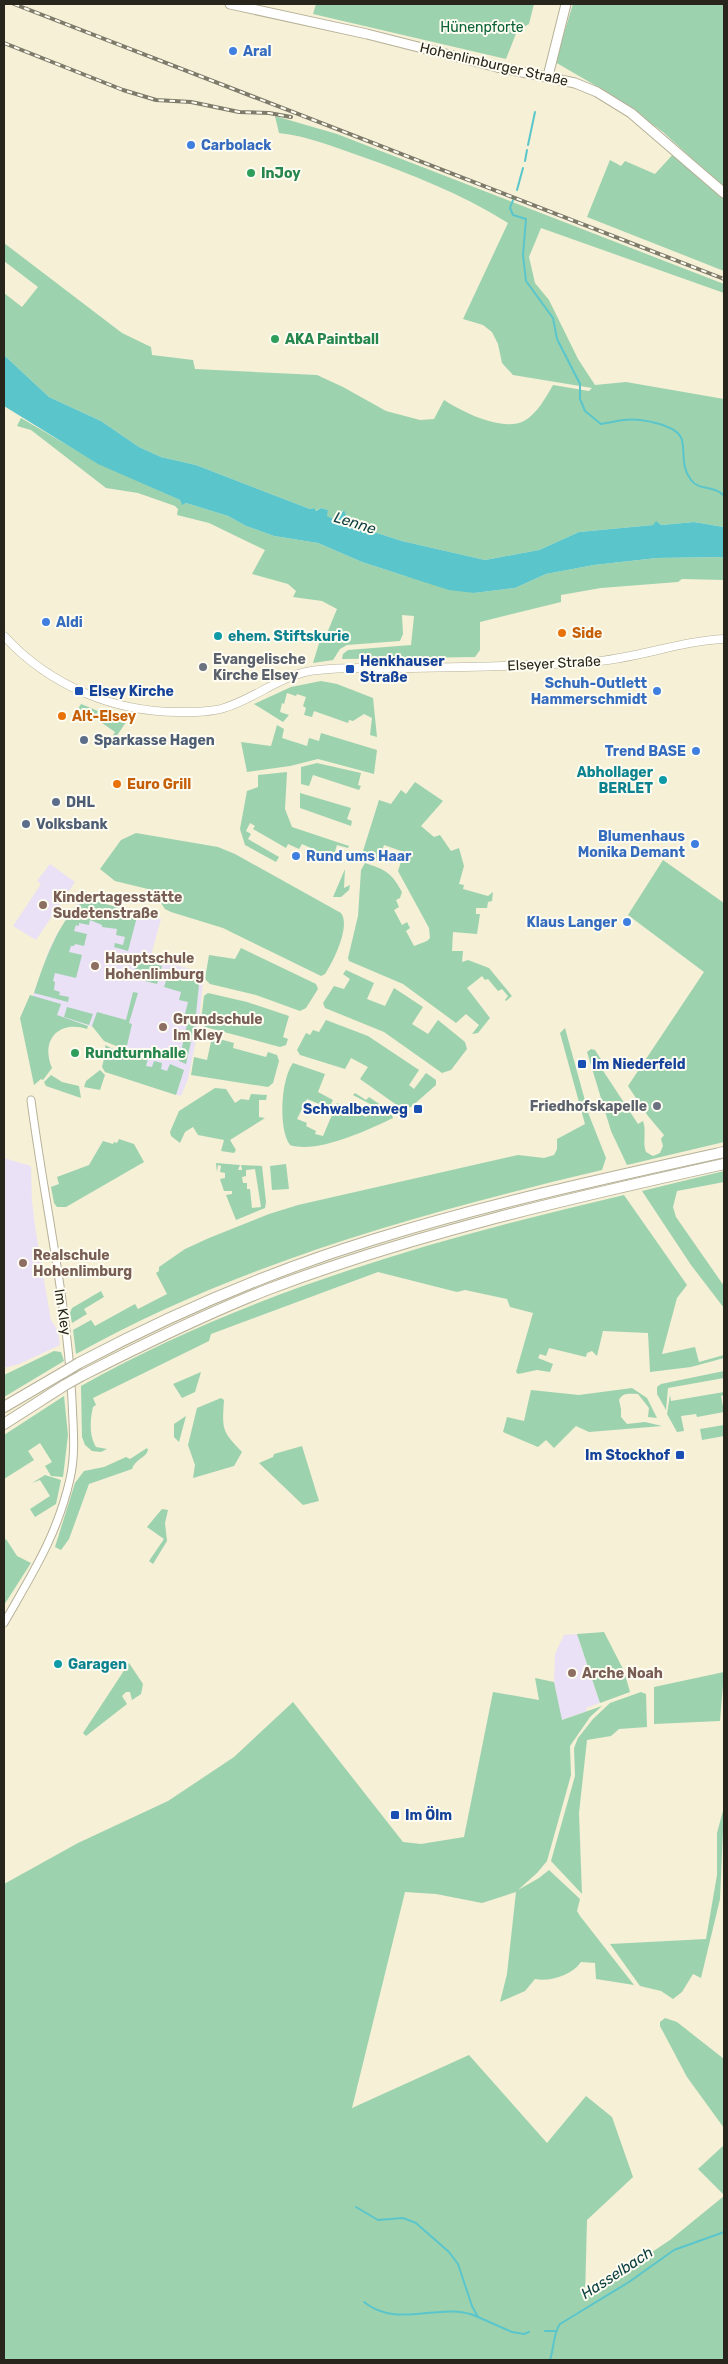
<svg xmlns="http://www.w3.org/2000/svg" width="728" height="2364" viewBox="0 0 728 2364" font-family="Rubik,sans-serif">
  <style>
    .education { fill: #eae1f6 }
    .green { fill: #9dd2af; fill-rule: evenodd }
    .water { fill: #5ac6cb }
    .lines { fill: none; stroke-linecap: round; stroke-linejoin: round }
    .stream { stroke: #5ac6cb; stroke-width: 2 }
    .tertiary-casing { stroke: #b6b198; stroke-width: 9 }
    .secondary-casing { stroke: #b6b198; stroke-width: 9 }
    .primary-casing { stroke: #b6b198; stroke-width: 11 }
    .motorway-casing { stroke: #b6b198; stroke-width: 12 }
    .tertiary { stroke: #fff; stroke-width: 7 }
    .secondary { stroke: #fff; stroke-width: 8 }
    .primary { stroke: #fff; stroke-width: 9 }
    .motorway { stroke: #fff; stroke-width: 10 }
    .rail-casing { stroke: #7e7b6a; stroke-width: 4 }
    .rail { stroke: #fffdf2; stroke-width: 2; stroke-dasharray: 5.5; stroke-linecap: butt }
    .motorway-bridge-casing { stroke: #b6b198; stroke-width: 12; stroke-linecap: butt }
    .motorway-bridge { stroke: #fff; stroke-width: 10 }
    .shop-dot { fill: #3f7fe0; stroke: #fffdf2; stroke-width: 2 }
    .leisure-dot { fill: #2e9e5b; stroke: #fffdf2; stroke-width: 2 }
    .food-dot { fill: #e8710a; stroke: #fffdf2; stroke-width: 2 }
    .culture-dot { fill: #0f9aa8; stroke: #fffdf2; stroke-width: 2 }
    .worship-dot { fill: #6b7280; stroke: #fffdf2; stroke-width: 2 }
    .transit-dot { fill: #1a4fb4; stroke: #fffdf2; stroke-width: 2 }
    .service-dot { fill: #5c6f8a; stroke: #fffdf2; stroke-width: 2 }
    .education-dot { fill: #8d6e63; stroke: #fffdf2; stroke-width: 2 }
    .labels { text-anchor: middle; stroke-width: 4; stroke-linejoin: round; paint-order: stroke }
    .park-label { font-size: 14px; fill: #086238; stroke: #fffdf2 }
    .shop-label { font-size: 14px; font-weight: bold; fill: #366cbe; stroke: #fffdf2; text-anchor: start }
    .street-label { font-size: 14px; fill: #28261c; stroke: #fffdf2 }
    .leisure-label { font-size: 14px; font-weight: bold; fill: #27864d; stroke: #fffdf2; text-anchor: start }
    .food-label { font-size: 14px; font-weight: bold; fill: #c56008; stroke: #fffdf2; text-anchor: start }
    .culture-label { font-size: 14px; font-weight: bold; fill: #0d838f; stroke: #fffdf2; text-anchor: start }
    .worship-label { font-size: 14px; font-weight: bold; fill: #5b616d; stroke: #fffdf2; text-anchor: start }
    .transit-label { font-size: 14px; font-weight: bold; fill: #164399; stroke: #fffdf2; text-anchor: start }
    .service-label { font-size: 14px; font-weight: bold; fill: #4e5e75; stroke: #fffdf2; text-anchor: start }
    .education-label { font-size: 14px; font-weight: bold; fill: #785e54; stroke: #fffdf2; text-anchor: start }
    .water-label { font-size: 15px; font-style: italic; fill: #0f4143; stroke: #fffdf2 }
  </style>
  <rect width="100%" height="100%" fill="#f5f0d6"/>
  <g class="education">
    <polygon points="50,864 75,882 36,940 13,926 41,884 37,881"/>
    <polygon points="87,899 161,919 150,959 204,972 198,1030 188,1079 181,1096 114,1074 125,1037 29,1007 49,950 57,934 78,903"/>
    <polygon points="4,1158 31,1166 32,1201 36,1233 51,1320 58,1331 60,1345 19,1364 4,1368"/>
    <polygon points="577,1634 600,1703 586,1708 587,1711 561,1720 554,1682 555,1654 564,1635"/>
  </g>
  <g class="green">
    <polygon points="316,4 534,4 529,24 517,31 506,59 313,14"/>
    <polygon points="573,4 724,4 724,188 663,132 610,94 555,62"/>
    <path d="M275 116 337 134 724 284V293L541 228 529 257 535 283 549 300 578 359 595 385 626 382 724 399V527L694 522 661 525 656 522 653 525 579 532 539 550 485 560 402 541 349 524 343 510 336 520 326 516 328 510 321 508 315 511 314 508 310 509 196 465 161 457 139 447 101 421 49 397 4 355V293L22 307 38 287 4 261V243L122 333 151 347 152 355 193 360 195 369 317 375 343 387 386 411 420 420 434 419 444 400C462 412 503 432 524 421 537 414 546 397 553 385L589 391 592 388 513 375 502 363 498 344 492 332 483 325 463 319 508 223C462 194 411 174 360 156 334 147 307 136 279 133Z"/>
    <polygon points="676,151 724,193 724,271 587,217 610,160 621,166 625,161 655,174"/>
    <polygon points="21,418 98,463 180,500 182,504 186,503 228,516 246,526 274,536 318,543 362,562 405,576 474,593 515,588 546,574 594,565 657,558 724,557 724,580 682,579 678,582 601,588 561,595 561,602 480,622 480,650 475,657 342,659 343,654 348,650 411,645 414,616 402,615 403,634 400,641 347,645 340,649 333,660 313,663 320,640 325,638 337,609 322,601 293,597 296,591 288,584 252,574 265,550 209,523 177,515 178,509 175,506 138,493 106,488 31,430 17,426"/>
    <polygon points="321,681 337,684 373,698 377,737 370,735 372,718 364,714 353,721 349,720 348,723 314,711 312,717 304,715 306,708 303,706 306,697 297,694 296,696 287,693 284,704 282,703 280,712 289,715 283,722 254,704 291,687"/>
    <polygon points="81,704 98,711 97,713 108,719 112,714 123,717 126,722 114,740 111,739 115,732 82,709 80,711 78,709"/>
    <polygon points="277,725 284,729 282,738 307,746 309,738 319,741 321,733 377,750 374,774 318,759 290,766 247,772 241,742 271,746"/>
    <polygon points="317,763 361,773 358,785 361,786 359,790 313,775 309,786 301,784 301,767"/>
    <polygon points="287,772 285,809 292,827 349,846 348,848 337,845 333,858 302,844 299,849 288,844 286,848 253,829 255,826 250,823 246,831 251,834 248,839 279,857 276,862 245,845 240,829 247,791 258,787 258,775"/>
    <path d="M415 782 443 801 421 826 434 837 440 835 451 851 459 848 464 866 459 884 464 885 463 889 488 896 493 892 492 901 488 902 487 908H476V914H480L477 934 453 932 452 951H463L462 962 468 960 489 968 512 996 506 1001 505 1000 508 996 502 989 498 991 488 979 485 980 482 976 467 988 490 1018 478 1033 472 1034 479 1025 466 1014 456 1023 403 984 349 961 348 958 358 916 361 870 365 863C386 870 391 872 402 892L400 898 396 900 399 907 394 910 402 925 407 922 410 928 406 931 414 946 427 941 430 938 429 928 398 871 404 852 384 845 379 861 366 858 363 851 379 800 391 804 401 790 406 794Z"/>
    <polygon points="300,793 351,808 347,819 352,821 351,826 300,808"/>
    <path d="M136 833 218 847 235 854 341 913C351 926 333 962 325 974L321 976 223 928 171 912 165 909 152 890 115 881 100 869 121 840Z"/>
    <path d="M663 860 724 903V1142L627 1165 611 1131 587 1052 591 1049 595 1050 604 1064 600 1066 638 1124 643 1121C647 1132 642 1142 646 1152L653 1156 660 1153 663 1146 661 1139 664 1135 648 1116 628 1086 704 972 628 915Z"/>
    <polygon points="345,869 344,888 350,885 349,890 341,897 333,897"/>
    <path d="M88 899 138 913 128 951 114 947 115 943 123 945 125 937 116 935 117 929 102 927V925L90 920 89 925 79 923V926L76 925 74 931 87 934 84 946 75 944 74 946H71L69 952 82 955 76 978 55 973 53 981 55 982 54 990 60 992 59 995 69 997 68 1002 34 993C43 966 61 911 88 899Z"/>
    <polygon points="241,948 316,984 318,989 306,1008 300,1011 256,995 210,984 205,979 209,955 235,959"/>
    <polygon points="140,960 162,966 157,984 145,981 146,973 135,969"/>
    <polygon points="170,968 200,975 195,1024 186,1064 179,1061 189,1015 185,1014 188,1002 179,1000 181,992 164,987"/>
    <polygon points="346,970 374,983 367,999 385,1006 394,988 423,1007 412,1024 428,1034 438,1020 465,1042 467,1049 451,1070 442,1073 384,1032 325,1008 323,1003 334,986 344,989 350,979 343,974"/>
    <polygon points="133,992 138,993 129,1023 132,1024 126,1050 104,1041 92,1026 97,1012 126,1020"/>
    <polygon points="208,993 247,1002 289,1016 283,1037 288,1039 286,1045 280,1047 205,1027 201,1021 204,996"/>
    <path d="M30 995 61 1004 57 1015 88 1026 87 1029C59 1020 40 1040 52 1068L43 1080 41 1079 34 1085 20 1018Z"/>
    <polygon points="67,1007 93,1014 89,1025 64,1017"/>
    <polygon points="326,1020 368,1036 419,1070 409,1085 414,1089 426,1073 436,1080 436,1085 411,1107 401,1108 360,1079 368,1067 351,1058 345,1069 300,1055 297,1050 306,1033 310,1035 313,1030 319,1032"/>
    <path d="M565 1028 589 1115 606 1158 602 1170C421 1213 240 1263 76 1354L73 1330 91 1320 95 1326 135 1304 138 1309 167 1294 156 1273 159 1271V1267L185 1249 209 1238 269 1214 298 1205 518 1155 544 1158 554 1155 557 1149V1139L585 1124 560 1033Z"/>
    <polygon points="212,1037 234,1043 233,1048 266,1057 268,1052 277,1055 279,1061 273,1083 268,1087 191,1075 194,1057 207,1060"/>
    <polygon points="105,1045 121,1053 148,1059 146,1066 152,1067 154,1061 162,1063 161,1069 167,1071 170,1064 184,1070 176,1095 105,1072 102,1067 106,1051"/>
    <path d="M293 1063 325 1074 318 1092 333 1100 329 1108 307 1099 297 1119 307 1123 306 1126 316 1131 315 1134 323 1136 337 1103 366 1117 372 1105 353 1095 355 1093 366 1100 369 1097 391 1112 393 1118C368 1130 317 1154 290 1145 278 1128 281 1079 293 1063Z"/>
    <polygon points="100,1070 105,1075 100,1090 84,1087 86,1081"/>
    <polygon points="51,1075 62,1082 79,1086 81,1098 46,1086 44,1082"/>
    <polygon points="215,1088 226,1089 235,1103 241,1099 249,1100 251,1094 267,1095 266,1100 259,1100 259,1117 265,1118 230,1140 236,1150 234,1153 221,1151 224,1140 198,1135 193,1127 185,1132 180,1143 171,1136 170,1132 179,1111"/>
    <polygon points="119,1139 134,1144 144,1162 66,1207 57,1207 54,1203 51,1187 59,1184 57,1177 89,1165 103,1141 113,1144 114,1142 117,1143"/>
    <path d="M216 1163 240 1165 238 1170H242L241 1165 262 1166 266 1202 265 1208 236 1220 226 1195 232 1194V1191H224L220 1179 225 1178V1173L220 1172 221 1166 218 1165 217 1172ZM255 1169 261 1207 252 1208 250 1189H247V1183H243L242 1177 246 1176V1170Z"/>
    <polygon points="286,1164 289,1189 272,1190 270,1166"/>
    <polygon points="724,1171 724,1182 677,1191 673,1207 676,1217 724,1286 724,1308 691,1265 642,1191"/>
    <path d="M624 1195 687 1285 677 1298 662 1354 695 1347 699 1362 724 1355V1358L691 1367 650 1372 648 1333 603 1331 597 1356 592 1351 587 1353 586 1357 549 1348 546 1356 540 1354 538 1358 553 1364 550 1372 537 1370 518 1374 516 1372 533 1313 510 1307 507 1299 465 1290 457 1292 378 1272 211 1334 209 1341 93 1398 96 1405 93 1407C90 1420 89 1436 96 1447L107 1449 101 1452 92 1451 85 1445 82 1437 81 1386C250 1291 436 1239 624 1195Z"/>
    <polygon points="101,1291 104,1297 84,1309 87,1314 72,1323 70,1313 72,1308"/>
    <polygon points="54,1351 61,1352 64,1361 4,1397 4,1375"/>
    <polygon points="724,1371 724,1378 668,1388 666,1410 657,1394 657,1387 661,1384"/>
    <polygon points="201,1372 195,1392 182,1398 173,1384"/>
    <path d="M632 1388 647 1398 657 1418 648 1417 649 1408 638 1394C630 1394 623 1392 619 1400L621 1409V1417L627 1424 645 1422 662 1426 589 1432 576 1426 554 1448 546 1440 538 1447 503 1432 507 1417 524 1421 531 1390 579 1395Z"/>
    <polygon points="724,1392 724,1395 721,1396 724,1412 697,1417 696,1414 681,1416 684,1431 677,1432 667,1414 670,1395 671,1401"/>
    <polygon points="64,1396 68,1435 63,1477 51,1476 45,1466 52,1462 40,1443 28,1451 34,1460 4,1479 4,1435"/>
    <path d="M221 1398 224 1400C222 1430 222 1431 242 1452L234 1466 193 1478 195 1465 188 1445 197 1408Z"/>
    <polygon points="186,1416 179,1442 174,1437 174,1424"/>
    <polygon points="724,1425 724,1436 702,1440 700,1429"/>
    <polygon points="302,1446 319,1501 303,1505 259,1463 273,1457 274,1454"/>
    <path d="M147 1448 148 1450C146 1458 135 1459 132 1469L89 1484 69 1539 61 1550 55 1547 75 1483 84 1471 104 1467 126 1457 130 1459Z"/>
    <polygon points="45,1475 61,1480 56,1504 35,1517 30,1509 50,1496 40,1480 32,1483"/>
    <polygon points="162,1509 168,1510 165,1523 167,1541 153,1564 149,1561 164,1539 147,1527"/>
    <polygon points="6,1539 17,1556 31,1563 4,1605 4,1541"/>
    <polygon points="604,1632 624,1671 630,1692 600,1703 577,1634"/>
    <polygon points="129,1663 143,1684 141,1694 132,1700 130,1692 126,1692 122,1696 127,1704 86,1736 83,1733"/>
    <polygon points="724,1672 720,1721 654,1724 654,1687"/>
    <path d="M535 1678 554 1682 562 1720 602 1706 590 1717 570 1746 571 1775 547 1861 537 1873 518 1890 539 1878 549 1870 580 1899 577 1911 580 1916 634 1985 596 1979 595 1963 581 1962C572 1975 550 1982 535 1979L525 1991 500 2002 507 1974 516 1892 482 1903 436 1894 405 1892 352 2108 469 2055 547 2143 586 2096 612 2117 633 2177 587 2220 585 2297 670 2240 724 2196V2360H4V1884L78 1843 168 1801 234 1757 293 1702 403 1842 421 1844 464 1837 493 1692 539 1700Z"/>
    <polygon points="641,1692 646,1694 647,1727 619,1729 611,1736 587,1740 579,1813 582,1894 551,1861 575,1776 574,1748 578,1738 593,1719 610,1703"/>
    <polygon points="724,1807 720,1899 701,1978 693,1974 682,1992 673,1999 661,1991 640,1986 610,1944 706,1939 717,1875 717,1833"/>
    <polygon points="665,2018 677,2022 724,2059 724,2128 687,2077 660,2026 660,2022"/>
    <polygon points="724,2145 724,2195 698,2169"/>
  </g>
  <polygon class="water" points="4,355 49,397 101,421 139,447 161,457 196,465 310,509 314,508 316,511 321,508 328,510 327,516 336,520 344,510 349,524 402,541 485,560 539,550 579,532 653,525 656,521 661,525 694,522 724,527 724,557 657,558 594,565 546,574 515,588 474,593 449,590 405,576 362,562 318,543 274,536 246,526 228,516 186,503 182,505 180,500 98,464 4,406"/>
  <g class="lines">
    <g class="stream">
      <polyline points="528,145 535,112"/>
      <polyline points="525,161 527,150"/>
      <polyline points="517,190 523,168"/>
      <path d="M513 200 510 208 513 215 526 219 523 255 526 281 553 318 557 339 580 384V399L585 411 601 424C608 423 616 421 624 420 638 418 678 424 682 440 685 454 681 467 691 480 699 491 715 485 724 496"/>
      <polyline points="356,2207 378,2220 403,2218 416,2223 449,2252 458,2264 472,2306 478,2317 512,2332 524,2334 529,2332"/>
      <path d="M364 2302C398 2330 443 2300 478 2317"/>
      <polyline points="545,2331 555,2331"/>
      <path d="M550 2360C554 2349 553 2333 560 2324L629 2282 674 2250 724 2232"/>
    </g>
    <g class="tertiary-casing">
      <path id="tertiary" d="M4 1623C32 1574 57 1536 70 1479 76 1453 73 1427 72 1400 67 1300 44 1200 31 1100"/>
    </g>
    <g class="secondary-casing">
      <path id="secondary" d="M4 636C50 686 115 713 183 712 197 712 211 712 224 708 257 698 283 673 318 670 348 666 379 669 409 668 469 667 530 666 590 662 636 659 679 641 724 639"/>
    </g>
    <g class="primary-casing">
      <g id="primary">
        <polyline points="230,4 367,34 497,67 575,83 597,92 631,113 724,193"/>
        <polyline points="548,76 566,4"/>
      </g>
    </g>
    <g class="motorway-casing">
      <g id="motorway">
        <path d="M79 1363C172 1314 271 1271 372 1240 487 1204 606 1178 724 1152"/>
        <path d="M81 1376C142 1345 205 1314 269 1289 417 1233 571 1198 724 1164"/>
        <polyline points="4,1407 64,1372"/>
        <polyline points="4,1424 65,1385"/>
      </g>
    </g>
    <use href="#tertiary" class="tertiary"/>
    <use href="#secondary" class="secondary"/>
    <use href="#primary" class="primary"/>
    <use href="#motorway" class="motorway"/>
    <g class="rail-casing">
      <g id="rail">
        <polyline points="14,4 724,279"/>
        <polyline points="4,43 123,90 156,100 191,102 239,112 269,113 291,117"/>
      </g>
    </g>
    <use href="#rail" class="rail"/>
    <g class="motorway-bridge-casing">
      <g id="motorway-bridge">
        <polyline points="64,1372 79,1363"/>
        <polyline points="65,1385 81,1376"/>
      </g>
    </g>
    <use href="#motorway-bridge" class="motorway-bridge"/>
  </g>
  <g class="shop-dot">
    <circle cx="233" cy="51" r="5"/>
    <circle cx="191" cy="145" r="5"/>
    <circle cx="46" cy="622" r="5"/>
    <circle cx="657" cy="691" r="5"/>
    <circle cx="696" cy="751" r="5"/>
    <circle cx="695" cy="844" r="5"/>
    <circle cx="296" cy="856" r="5"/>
    <circle cx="627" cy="922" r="5"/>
  </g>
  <g class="leisure-dot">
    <circle cx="251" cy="173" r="5"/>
    <circle cx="275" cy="339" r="5"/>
    <circle cx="75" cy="1053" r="5"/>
  </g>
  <g class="food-dot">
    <circle cx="562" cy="633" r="5"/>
    <circle cx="62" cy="716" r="5"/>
    <circle cx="117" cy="784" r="5"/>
  </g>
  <g class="culture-dot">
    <circle cx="218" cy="636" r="5"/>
    <circle cx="663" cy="780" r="5"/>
    <circle cx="58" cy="1664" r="5"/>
  </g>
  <g class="worship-dot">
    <circle cx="203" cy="667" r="5"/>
    <circle cx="657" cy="1106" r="5"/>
  </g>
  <g class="transit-dot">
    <rect x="345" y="664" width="10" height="10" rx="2.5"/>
    <rect x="74" y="686" width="10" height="10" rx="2.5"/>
    <rect x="577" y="1059" width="10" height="10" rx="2.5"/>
    <rect x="413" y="1104" width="10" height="10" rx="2.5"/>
    <rect x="675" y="1450" width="10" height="10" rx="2.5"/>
    <rect x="390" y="1810" width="10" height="10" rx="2.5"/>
  </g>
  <g class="service-dot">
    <circle cx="84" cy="740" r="5"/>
    <circle cx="56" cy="802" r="5"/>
    <circle cx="26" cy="824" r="5"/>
  </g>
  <g class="education-dot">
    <circle cx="43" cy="905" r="5"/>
    <circle cx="95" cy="966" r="5"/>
    <circle cx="163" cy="1027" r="5"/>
    <circle cx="23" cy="1263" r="5"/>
    <circle cx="572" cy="1673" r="5"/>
  </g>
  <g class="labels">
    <g class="park-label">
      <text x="482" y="32">Hünenpforte</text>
    </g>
    <g class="shop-label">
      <text x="243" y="56">Aral</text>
      <text x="201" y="150">Carbolack</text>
      <text x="56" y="627">Aldi</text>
      <text x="647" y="688" text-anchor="end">Schuh-Outlett<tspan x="647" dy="16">Hammerschmidt</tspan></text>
      <text x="686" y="756" text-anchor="end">Trend BASE</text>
      <text x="685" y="841" text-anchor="end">Blumenhaus<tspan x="685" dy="16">Monika Demant</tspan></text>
      <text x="306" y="861">Rund ums Haar</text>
      <text x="617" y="927" text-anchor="end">Klaus Langer</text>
    </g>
    <g class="street-label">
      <text transform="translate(494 64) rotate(13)" y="5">Hohenlimburger Straße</text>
      <text transform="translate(554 663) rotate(-3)" y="5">Elseyer Straße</text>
      <text transform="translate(63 1312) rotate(81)" y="5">Im Kley</text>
    </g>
    <g class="leisure-label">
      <text x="261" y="178">InJoy</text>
      <text x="285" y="344">AKA Paintball</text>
      <text x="85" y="1058">Rundturnhalle</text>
    </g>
    <g class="food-label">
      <text x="572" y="638">Side</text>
      <text x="72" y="721">Alt-Elsey</text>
      <text x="127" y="789">Euro Grill</text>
    </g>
    <g class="culture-label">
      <text x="228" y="641">ehem. Stiftskurie</text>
      <text x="653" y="777" text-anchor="end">Abhollager<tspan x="653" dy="16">BERLET</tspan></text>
      <text x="68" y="1669">Garagen</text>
    </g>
    <g class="worship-label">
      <text x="213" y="664">Evangelische<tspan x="213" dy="16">Kirche Elsey</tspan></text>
      <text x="647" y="1111" text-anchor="end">Friedhofskapelle</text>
    </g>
    <g class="transit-label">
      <text x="360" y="666">Henkhauser<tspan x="360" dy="16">Straße</tspan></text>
      <text x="89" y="696">Elsey Kirche</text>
      <text x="592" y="1069">Im Niederfeld</text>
      <text x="408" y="1114" text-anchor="end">Schwalbenweg</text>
      <text x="670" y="1460" text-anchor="end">Im Stockhof</text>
      <text x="405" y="1820">Im Ölm</text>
    </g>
    <g class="service-label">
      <text x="94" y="745">Sparkasse Hagen</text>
      <text x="66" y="807">DHL</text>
      <text x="36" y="829">Volksbank</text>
    </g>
    <g class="education-label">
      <text x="53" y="902">Kindertagesstätte<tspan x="53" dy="16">Sudetenstraße</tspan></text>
      <text x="105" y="963">Hauptschule<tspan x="105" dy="16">Hohenlimburg</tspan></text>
      <text x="173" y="1024">Grundschule<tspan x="173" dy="16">Im Kley</tspan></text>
      <text x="33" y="1260">Realschule<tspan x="33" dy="16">Hohenlimburg</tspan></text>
      <text x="582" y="1678">Arche Noah</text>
    </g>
    <g class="water-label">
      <text transform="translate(355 523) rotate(17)" y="5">Lenne</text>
      <text transform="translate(617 2273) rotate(-33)" y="5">Hasselbach</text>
    </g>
  </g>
  <rect width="728" height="2364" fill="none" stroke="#28261c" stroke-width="10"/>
</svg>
